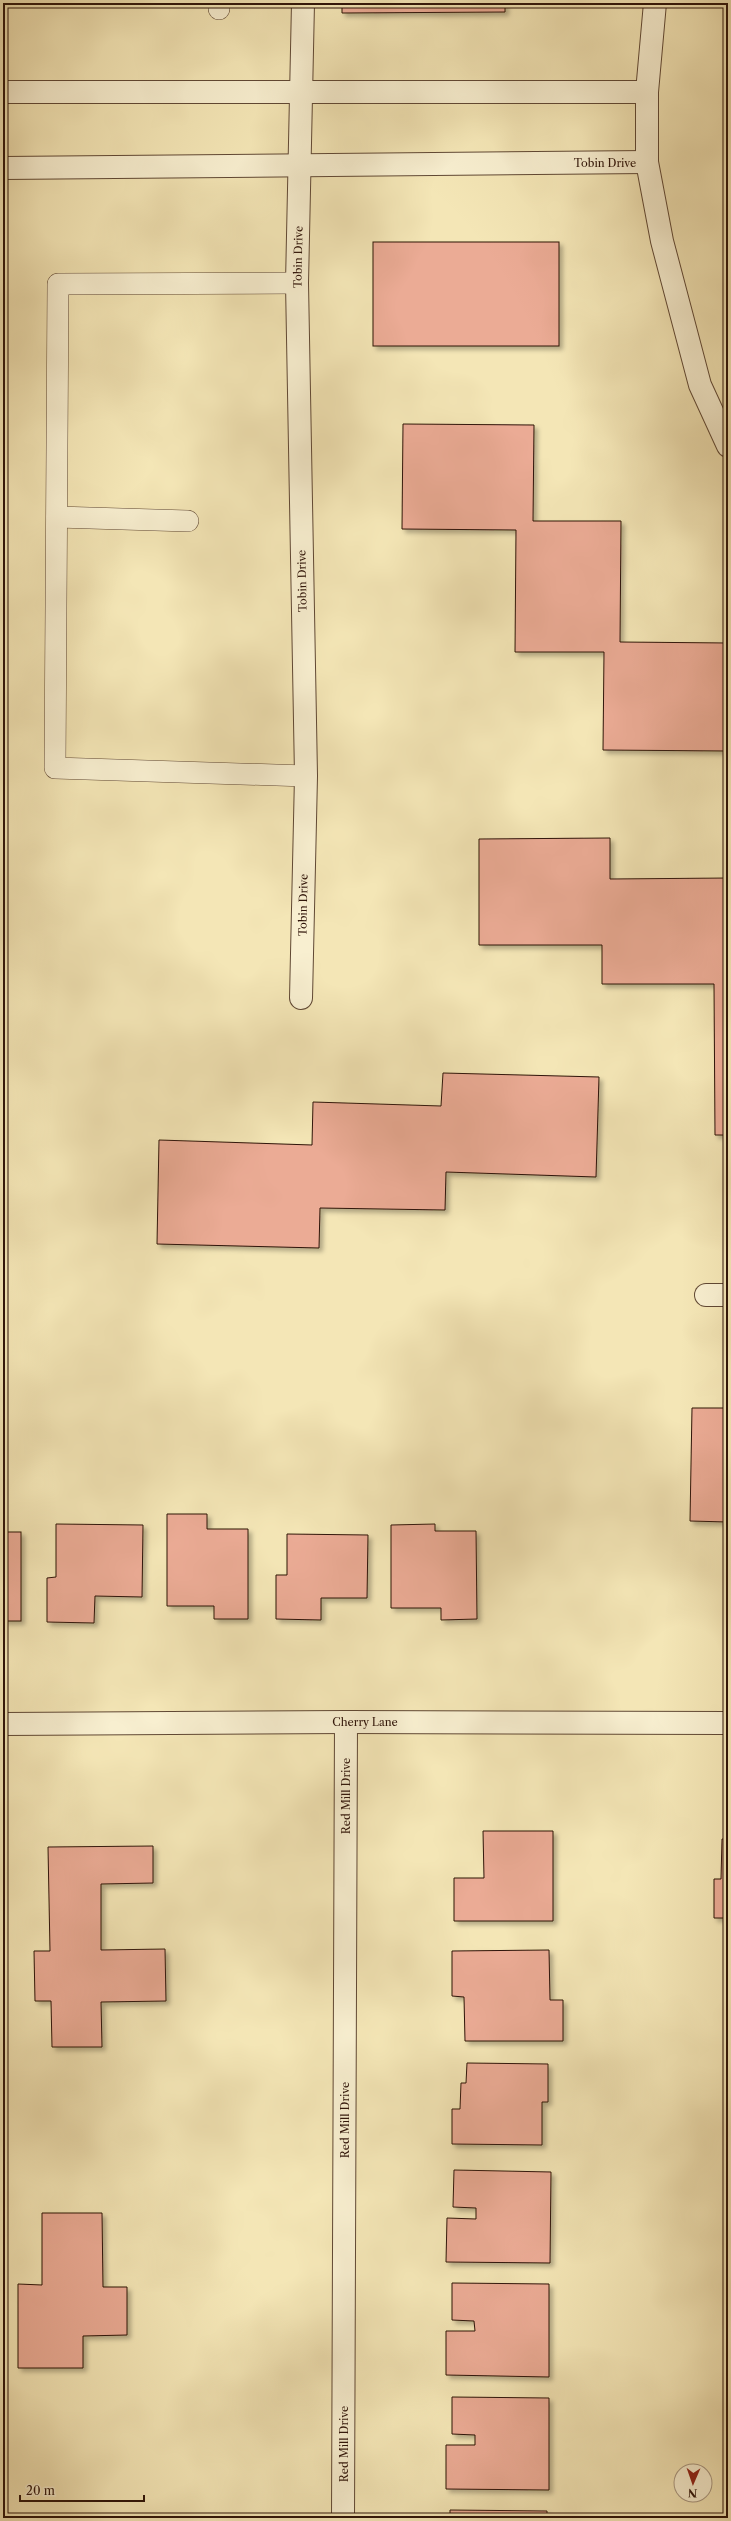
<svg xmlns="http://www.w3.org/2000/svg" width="731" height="2521" viewBox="0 0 731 2521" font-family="'Libre Caslon Text',serif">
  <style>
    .building { fill: #ebab95; stroke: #2f1409; filter: url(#shadow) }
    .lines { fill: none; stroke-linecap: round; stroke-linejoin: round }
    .lane-casing { stroke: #604834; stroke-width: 22 }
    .street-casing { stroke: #604834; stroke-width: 24 }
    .lane { stroke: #f8efd0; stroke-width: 21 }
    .street { stroke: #f8efd0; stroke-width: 22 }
    .labels { text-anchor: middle; stroke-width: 3.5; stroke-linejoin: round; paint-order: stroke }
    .street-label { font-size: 11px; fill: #2f1409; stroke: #f8efd0 }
  </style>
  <defs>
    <filter id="shadow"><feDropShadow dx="3.5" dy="3.5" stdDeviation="2" flood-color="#0004"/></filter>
  </defs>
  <rect width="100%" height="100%" fill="#f4e6b6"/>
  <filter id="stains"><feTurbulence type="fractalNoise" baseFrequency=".005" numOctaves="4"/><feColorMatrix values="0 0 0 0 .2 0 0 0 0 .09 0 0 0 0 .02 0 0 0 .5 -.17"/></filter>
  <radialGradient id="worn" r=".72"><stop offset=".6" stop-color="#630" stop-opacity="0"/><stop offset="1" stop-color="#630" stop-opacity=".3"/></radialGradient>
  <g class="building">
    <polygon points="342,3 505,3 505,12 342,13"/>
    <rect x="373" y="242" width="186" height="104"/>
    <polygon points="403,424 534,425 533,521 621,521 620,642 728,643 728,751 603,750 604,652 515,652 516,530 402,529"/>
    <polygon points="610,838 610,879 728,878 728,1135 715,1135 714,984 602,984 602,945 479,945 479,839"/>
    <polygon points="443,1073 599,1077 596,1177 446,1172 445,1210 320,1208 319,1248 157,1244 159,1140 312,1145 313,1102 441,1106"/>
    <polygon points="692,1408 728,1408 728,1522 690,1521"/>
    <polygon points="167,1514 207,1514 207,1529 248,1529 248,1619 214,1619 214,1606 167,1606"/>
    <polygon points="56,1524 143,1525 142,1597 95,1596 94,1623 47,1622 47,1578 56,1577"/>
    <polygon points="435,1524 435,1531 476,1531 477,1619 441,1620 441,1608 391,1608 391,1525"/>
    <rect x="3" y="1532" width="18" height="89"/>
    <polygon points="287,1534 368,1535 367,1598 321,1598 321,1620 276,1619 276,1575 287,1575"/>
    <polygon points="483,1831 553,1831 553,1921 454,1921 454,1878 484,1878"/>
    <polygon points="722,1839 728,1839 728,1918 714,1918 714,1879 721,1879"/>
    <polygon points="153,1846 153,1883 101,1884 101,1950 165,1949 166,2001 101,2002 102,2047 52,2047 51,2001 35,2001 34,1951 50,1951 48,1847"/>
    <polygon points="549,1950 550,2000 563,2000 563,2041 465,2041 464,1997 452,1996 452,1951"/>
    <polygon points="467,2063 548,2064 548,2102 542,2102 542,2145 452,2144 452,2109 460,2109 461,2083 466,2083"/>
    <polygon points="454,2170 551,2172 550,2263 446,2262 447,2218 476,2219 476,2208 453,2207"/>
    <polygon points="42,2213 102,2213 103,2287 127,2287 127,2335 83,2336 83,2368 18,2368 18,2284 42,2285"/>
    <polygon points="452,2283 549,2284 549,2377 446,2375 446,2331 475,2331 474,2321 452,2320"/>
    <polygon points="452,2397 549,2398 549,2490 446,2489 446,2445 475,2445 475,2435 452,2434"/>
    <rect x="725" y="2452" width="3" height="39"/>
    <polygon points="450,2510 547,2511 547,2518 450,2518"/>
  </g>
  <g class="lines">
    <g class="lane-casing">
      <g id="lane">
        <polyline points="219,3 219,9"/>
        <polyline points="297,283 58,284 55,768 306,776"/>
        <polyline points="57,517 188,521"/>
      </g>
    </g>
    <g class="street-casing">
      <g id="street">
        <polyline points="655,3 647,92 647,162 662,241 700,385 728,446"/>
        <polyline points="3,92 647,92"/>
        <polyline points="3,168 647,162"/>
        <polyline points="301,998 306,776 297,283 303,3"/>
        <polyline points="706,1295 728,1295"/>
        <polyline points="3,1724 346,1722 728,1723"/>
        <polyline points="343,2518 346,1722"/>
      </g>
    </g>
    <use href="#lane" class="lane"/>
    <use href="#street" class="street"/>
  </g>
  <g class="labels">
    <g class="street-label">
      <text x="605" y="167">Tobin Drive</text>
      <text transform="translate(298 257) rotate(-89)" y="4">Tobin Drive</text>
      <text transform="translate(302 581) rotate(-91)" y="4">Tobin Drive</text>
      <text transform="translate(303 905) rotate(-89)" y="4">Tobin Drive</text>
      <text x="365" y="1726">Cherry Lane</text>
      <text transform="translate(346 1796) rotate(-90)" y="4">Red Mill Drive</text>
      <text transform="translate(345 2120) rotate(-90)" y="4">Red Mill Drive</text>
      <text transform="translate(344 2444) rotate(-90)" y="4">Red Mill Drive</text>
    </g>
  </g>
  <rect width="731" height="2521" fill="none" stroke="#f4e6b6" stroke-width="16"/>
  <rect x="4" y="4" width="723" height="2513" fill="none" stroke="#2f1409" stroke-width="2"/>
  <rect x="8" y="8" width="715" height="2505" fill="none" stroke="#2f1409"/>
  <g transform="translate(693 2483) rotate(182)"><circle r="19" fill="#f8efd0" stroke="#a89780"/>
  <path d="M0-3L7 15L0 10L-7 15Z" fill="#8f2418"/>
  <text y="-6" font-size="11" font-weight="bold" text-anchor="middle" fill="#2f1409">N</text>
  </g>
  <path d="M20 2495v6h124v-6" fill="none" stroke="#2f1409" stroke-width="2"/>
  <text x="26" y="2495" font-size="12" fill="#2f1409" stroke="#f8efd0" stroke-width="3" paint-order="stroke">20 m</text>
  <rect width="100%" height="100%" filter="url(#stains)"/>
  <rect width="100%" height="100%" fill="url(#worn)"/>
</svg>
